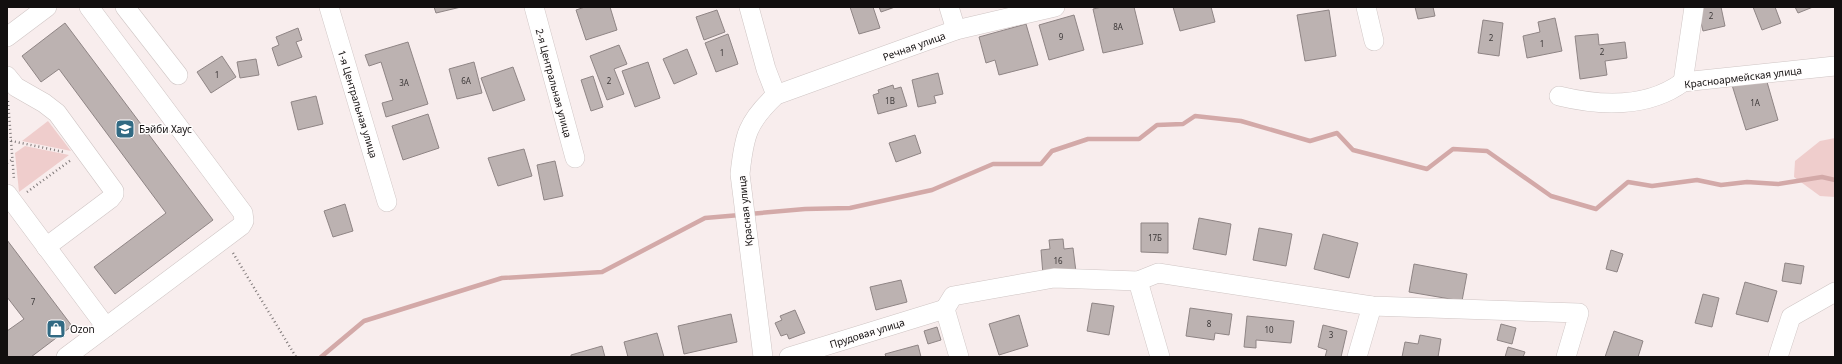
<svg xmlns="http://www.w3.org/2000/svg" width="1842" height="364" viewBox="0 0 1842 364" font-family="'Noto Sans',sans-serif">
  <style>
    .green { fill: #efcdcc }
    .lines { fill: none; stroke-linecap: round; stroke-linejoin: round }
    .stream { stroke: #d3a9a8; stroke-width: 4.5 }
    .building { fill: #bcb2b1; stroke: #8f8585 }
    .minor-casing { stroke: #cfc5c4; stroke-width: 20 }
    .path { stroke: #807a7a; stroke-width: 2.5; stroke-dasharray: 1 3; stroke-linecap: butt }
    .minor { stroke: #fff; stroke-width: 19 }
    .labels { text-anchor: middle; stroke-width: 3; stroke-linejoin: round; paint-order: stroke }
    .number-label { font-size: 8px; fill: #3c3838 }
    .street-label { font-size: 10px; fill: #120f0f; stroke: #fffdfd }
    .poi-label { font-size: 10px; fill: #120f0f; stroke: #fffdfd; text-anchor: start }
  </style>
  <rect width="100%" height="100%" fill="#f8eded"/>
  <g class="green">
    <polygon points="48,121 71,151 22,141"/>
    <polygon points="1835,138 1835,197 1820,196 1794,177 1795,161 1820,141"/>
    <polygon points="25,146 69,155 19,192 15,153"/>
  </g>
  <g class="lines">
    <g class="stream">
      <polyline points="749,214 805,209 850,208 932,190 993,164 1041,164 1052,151 1088,139 1139,139 1157,125 1183,124 1195,116 1241,121 1310,141 1337,133 1353,150 1427,169 1453,149 1487,151 1551,196 1596,209 1628,182 1652,186 1697,180 1721,185 1747,182 1778,184 1822,177 1835,180"/>
      <polyline points="321,357 364,321 502,278 602,272 705,218 740,215"/>
    </g>
  </g>
  <g class="building">
    <polygon points="434,7 461,7 436,13"/>
    <polygon points="585,7 610,7 617,30 586,40 576,10"/>
    <polygon points="850,7 873,7 880,28 859,34"/>
    <polygon points="879,7 895,7 881,12"/>
    <polygon points="1102,7 1134,7 1143,44 1103,53 1093,9"/>
    <polygon points="1173,7 1211,7 1215,22 1180,31"/>
    <polygon points="1415,7 1433,7 1435,16 1418,19"/>
    <polygon points="1697,7 1721,7 1725,26 1703,31"/>
    <polygon points="1753,7 1775,7 1781,23 1762,30"/>
    <polygon points="1795,7 1813,7 1798,13"/>
    <polygon points="717,10 725,32 704,40 696,17"/>
    <polygon points="1329,10 1336,56 1305,61 1297,15"/>
    <polygon points="1074,15 1084,50 1049,60 1039,25"/>
    <polygon points="1555,18 1562,51 1527,58 1523,36 1540,32 1538,22"/>
    <polygon points="1483,20 1503,23 1499,56 1478,53"/>
    <polygon points="65,23 213,220 115,294 94,267 166,213 59,69 41,82 22,56"/>
    <polygon points="1026,24 1038,65 999,75 995,60 986,63 979,37"/>
    <polygon points="298,28 302,40 296,42 302,57 278,66 272,48 279,45 276,37"/>
    <polygon points="728,34 738,64 716,72 705,43"/>
    <polygon points="1598,34 1599,45 1625,42 1627,58 1605,61 1607,75 1580,79 1575,36"/>
    <polygon points="408,42 428,104 386,117 382,103 393,100 381,62 369,66 365,55"/>
    <polygon points="619,45 627,64 614,69 624,94 607,100 590,56"/>
    <polygon points="687,49 697,74 674,84 663,59"/>
    <polygon points="222,56 236,77 211,93 197,72"/>
    <polygon points="256,59 259,75 240,78 237,62"/>
    <polygon points="474,62 482,93 457,99 449,69"/>
    <polygon points="648,62 660,98 635,107 622,71"/>
    <polygon points="513,67 525,100 493,111 481,78"/>
    <polygon points="938,73 943,94 934,96 936,103 918,107 912,80"/>
    <polygon points="1765,75 1778,120 1746,130 1732,85"/>
    <polygon points="593,76 603,107 591,111 581,80"/>
    <polygon points="893,85 894,89 901,87 907,106 878,114 873,95 879,93 878,90"/>
    <polygon points="316,96 323,124 298,130 291,102"/>
    <polygon points="428,114 439,148 403,160 392,126"/>
    <polygon points="915,135 921,153 896,162 889,143"/>
    <polygon points="524,149 532,176 498,186 488,158"/>
    <polygon points="555,161 563,196 544,200 537,165"/>
    <polygon points="345,204 353,231 333,237 324,211"/>
    <polygon points="1199,218 1231,224 1226,255 1193,249"/>
    <polygon points="1141,223 1168,223 1168,253 1141,252"/>
    <polygon points="1259,228 1292,234 1286,266 1253,260"/>
    <polygon points="1323,234 1358,243 1349,278 1314,269"/>
    <polygon points="1063,239 1064,249 1073,248 1076,272 1043,275 1041,250 1050,249 1049,240"/>
    <polygon points="7,240 72,326 31,357 7,357 7,331 24,319 7,297"/>
    <polygon points="1611,250 1623,254 1617,272 1606,269"/>
    <polygon points="1785,263 1804,266 1801,284 1782,281"/>
    <polygon points="1414,264 1467,274 1462,301 1409,292"/>
    <polygon points="901,280 907,302 876,310 870,287"/>
    <polygon points="1745,282 1777,291 1768,322 1736,314"/>
    <polygon points="1703,294 1719,298 1712,327 1695,323"/>
    <polygon points="1092,303 1114,306 1109,335 1087,331"/>
    <polygon points="1190,308 1232,314 1229,335 1215,333 1214,340 1186,336"/>
    <polygon points="795,310 805,333 789,339 787,334 781,336 775,323 782,320 780,316"/>
    <polygon points="731,314 737,342 684,354 678,326"/>
    <polygon points="1019,315 1028,346 999,355 989,324"/>
    <polygon points="1247,316 1294,321 1291,343 1256,340 1256,348 1244,347"/>
    <polygon points="1501,324 1516,328 1512,344 1497,340"/>
    <polygon points="1323,325 1347,331 1341,357 1325,357 1327,350 1318,347"/>
    <polygon points="937,327 941,340 928,344 924,331"/>
    <polygon points="1614,331 1643,341 1638,357 1605,357"/>
    <polygon points="657,333 664,357 628,357 624,342"/>
    <polygon points="1420,335 1441,339 1438,357 1402,357 1405,342 1418,344"/>
    <polygon points="918,345 921,357 886,357 885,354"/>
    <polygon points="602,346 605,357 571,357 571,355"/>
    <polygon points="1508,347 1525,352 1523,357 1505,357"/>
  </g>
  <g class="lines">
    <g class="minor-casing">
      <g id="minor">
        <polyline points="125,7 178,75"/>
        <polyline points="329,7 387,202"/>
        <polyline points="534,7 575,158"/>
        <polyline points="749,7 766,69 776,95"/>
        <polyline points="949,7 956,30"/>
        <polyline points="1366,7 1374,41"/>
        <polyline points="7,37 47,7"/>
        <polyline points="7,76 16,87 44,103 57,113 114,191 114,194 110,199 46,247"/>
        <polyline points="1683,82 1694,7"/>
        <path d="M1559 96C1600 106 1648 108 1683 82L1835 66"/>
        <polyline points="7,194 106,327"/>
        <polyline points="1138,281 1160,357"/>
        <polyline points="945,309 953,296 1054,278 1138,281 1158,273 1372,306 1579,313 1566,357"/>
        <polyline points="945,309 959,357"/>
        <polyline points="66,357 241,226 244,221 243,213 89,7"/>
        <path d="M763 357 740 174C744 136 747 122 776 95L956 30 1055 7"/>
        <polyline points="789,357 945,309"/>
        <polyline points="1357,357 1372,306"/>
        <polyline points="1778,357 1791,317 1835,292"/>
      </g>
    </g>
    <g class="path">
      <polyline points="8,101 14,180"/>
      <polyline points="7,140 64,152"/>
      <polyline points="7,163 13,159"/>
      <polyline points="27,192 71,160"/>
      <polyline points="233,253 296,357"/>
    </g>
    <use href="#minor" class="minor"/>
  </g>
  <defs>
    <g id="school-square" transform="scale(1)"><rect x="-9" y="-9" width="18" height="18" rx="4" fill="#316a83" stroke="#fffdfd"/><path d="M0-5L7-2L0 1L-7-2ZM-4 1L0 2.5L4 1V4Q0 6-4 4Z" fill="#fff"/></g>
    <g id="shop-square" transform="scale(1)"><rect x="-9" y="-9" width="18" height="18" rx="4" fill="#316a83" stroke="#fffdfd"/><path d="M-5-2.5h2.3a2.7 3.5 0 0 1 5.4 0H5L5.5 6h-11ZM-1.5-2.5h3a1.5 2.3 0 0 0-3 0Z" fill="#fff"/></g>
  </defs>
  <g fill-rule="evenodd">
    <use href="#school-square" x="125" y="129"/>
    <use href="#shop-square" x="56" y="329"/>
  </g>
  <g class="labels">
    <g class="number-label">
      <text x="1711" y="19">2</text>
      <text x="1118" y="30">8А</text>
      <text x="1061" y="40">9</text>
      <text x="1491" y="41">2</text>
      <text x="1542" y="47">1</text>
      <text x="1602" y="55">2</text>
      <text x="722" y="56">1</text>
      <text x="217" y="78">1</text>
      <text x="466" y="84">6А</text>
      <text x="609" y="84">2</text>
      <text x="404" y="86">3А</text>
      <text x="890" y="104">1В</text>
      <text x="1755" y="106">1А</text>
      <text x="1155" y="241">17Б</text>
      <text x="1058" y="264">16</text>
      <text x="33" y="305">7</text>
      <text x="1209" y="327">8</text>
      <text x="1269" y="333">10</text>
      <text x="1331" y="338">3</text>
    </g>
    <g class="street-label">
      <text transform="translate(914 46) rotate(-20)" y="4">Речная улица</text>
      <text transform="translate(1743 77) rotate(-7)" y="4">Красноармейская улица</text>
      <text transform="translate(554 83) rotate(75)" y="4">2-я Центральная улица</text>
      <text transform="translate(358 104) rotate(73)" y="4">1-я Центральная улица</text>
      <text transform="translate(745 211) rotate(-96)" y="4">Красная улица</text>
      <text transform="translate(867 333) rotate(-17)" y="4">Прудовая улица</text>
    </g>
    <g class="poi-label">
      <text x="139" y="133">Бэйби Хаус</text>
      <text x="70" y="333">Ozon</text>
    </g>
  </g>
  <rect width="1842" height="364" fill="none" stroke="#120f0f" stroke-width="16"/>
</svg>
